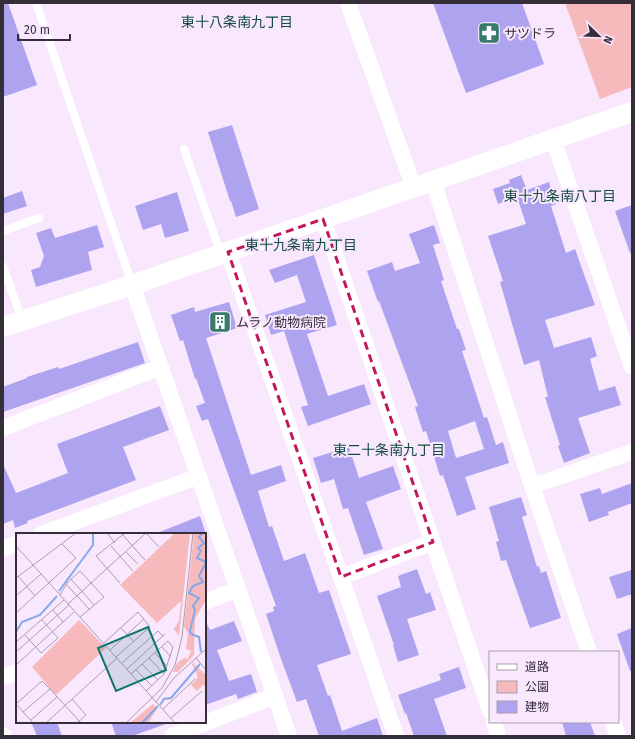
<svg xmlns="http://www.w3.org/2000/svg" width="635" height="739" viewBox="0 0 635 739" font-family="'Fira Sans','Noto Sans JP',sans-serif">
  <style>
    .green { fill: #f6b9bc }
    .building { fill: #ada3ee; fill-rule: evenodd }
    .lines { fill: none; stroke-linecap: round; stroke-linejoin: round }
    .service { stroke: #fff; stroke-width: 8 }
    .minor { stroke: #fff; stroke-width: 16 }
    .tertiary { stroke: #fff; stroke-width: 20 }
    .marked { fill: none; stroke: #c2185b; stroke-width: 3; stroke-dasharray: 8 5; stroke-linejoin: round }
    .labels { text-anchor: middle; stroke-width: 4; stroke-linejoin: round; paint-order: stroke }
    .poi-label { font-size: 13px; fill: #352d38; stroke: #f9e7fe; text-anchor: start }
    .neighbourhood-label { font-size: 14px; fill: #134b40; stroke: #f9e7fe }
    .inset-river { fill: none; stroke: #83a8ec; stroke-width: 2 }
    .inset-road { fill: none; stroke: #ab9daf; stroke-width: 1 }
    .view { fill: #0f766e; fill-opacity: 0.15; stroke: #0f766e; stroke-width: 2 }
    .inset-edge { fill: none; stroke: #352d38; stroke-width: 2 }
  </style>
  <rect width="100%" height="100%" fill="#f9e7fe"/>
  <polygon class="green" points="565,3 632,3 632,87 600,99"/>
  <g class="building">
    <polygon points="3,3 8,3 37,85 3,97"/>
    <polygon points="433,3 522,3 544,64 466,93"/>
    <polygon points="232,125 259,209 236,217 231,201 230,201 208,132"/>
    <polygon points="521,175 527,190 549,182 556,204 551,206 566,253 575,249 595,305 545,320 554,348 591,337 597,356 590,359 599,391 615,386 621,405 578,418 590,453 564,463 558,446 560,445 545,397 548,397 539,360 524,365 500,282 503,281 488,236 526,224 517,197 498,204 493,189 510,183 509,180"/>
    <polygon points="22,191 27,206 3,214 3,198"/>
    <polygon points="177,192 189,231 165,238 161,224 143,230 135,206"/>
    <polygon points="632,205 632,252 630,253 615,211"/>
    <polygon points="97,225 104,247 88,252 92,270 36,287 31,270 40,267 44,256 36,233 51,228 55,238"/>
    <path d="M434 225 440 243 433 245 444 280 441 281 457 329H459L466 350 462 351 484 418 487 417 496 445 503 442 509 463 465 477 476 509 457 516 443 475 440 476 426 431 423 432 415 407 418 406 379 301 378 302 367 271 392 262 395 271 420 263 409 234ZM475 421 484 449 456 458 448 431Z"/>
    <polygon points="314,255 337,325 307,334 328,396 364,384 371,404 308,426 301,407 308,405 284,331 271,335 265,315 306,302 297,275 275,283 269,270"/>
    <polygon points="229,302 237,328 206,338 251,475 281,465 286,481 258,491 269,527 272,526 284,561 305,553 319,593 329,590 351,654 317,665 328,696 330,695 342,731 377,718 383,736 319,736 306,699 297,702 281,659 266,614 274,611 273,607 276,606 208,419 202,421 196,406 205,403 196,378 195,379 183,340 180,341 171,315 194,307 195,312"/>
    <polygon points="138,342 145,363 3,412 3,387 27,378 27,377 58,367 59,369"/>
    <polygon points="160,406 169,430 123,447 136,480 27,521 28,523 15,528 13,520 3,524 3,464 16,493 68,473 57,444"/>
    <polygon points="349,447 359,478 393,466 401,489 366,502 383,549 364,555 348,508 343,509 334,479 321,483 313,458"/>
    <polygon points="632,483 632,503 608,512 609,515 589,522 580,494 600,488 602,494"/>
    <polygon points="521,497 527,515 522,517 537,567 539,566 541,573 546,571 561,618 530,628 506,560 501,561 496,542 499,541 489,507"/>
    <polygon points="200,516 206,534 157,534 157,533"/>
    <polygon points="417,569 426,594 430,592 436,610 407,619 419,655 398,662 393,645 394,645 377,596 401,587 398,576"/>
    <polygon points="632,570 632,594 617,599 609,577"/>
    <polygon points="234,621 242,641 217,650 229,681 251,674 257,692 238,699 236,694 205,705 205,622 206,622 210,630"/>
    <polygon points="632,628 632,671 630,671 617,634"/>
    <polygon points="459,667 466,688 434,699 447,736 414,736 406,713 405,714 398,695 441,680 439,674"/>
    <polygon points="31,722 57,722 62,736 37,736"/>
    <polygon points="111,722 166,722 166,724 132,736 116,736"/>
    <polygon points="562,722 590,722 595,736 566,736"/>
  </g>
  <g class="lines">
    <g class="service">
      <polyline points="36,3 132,284"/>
      <polyline points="184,149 221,254"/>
      <polyline points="3,231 39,218"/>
      <polyline points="3,266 22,320"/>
    </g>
    <g class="minor">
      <polyline points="348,3 414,188"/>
      <polyline points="553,139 632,367"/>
      <polyline points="433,181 532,486 589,652"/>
      <polyline points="323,219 490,711"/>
      <polyline points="228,252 396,736"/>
      <polyline points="132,285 289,736"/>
      <polyline points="3,428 161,367"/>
      <polyline points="532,486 632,452"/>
      <polyline points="42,534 199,476"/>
      <polyline points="3,549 17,543"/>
      <polyline points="341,577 433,542"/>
      <polyline points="205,602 238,589"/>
      <polyline points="3,677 17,672"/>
      <polyline points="494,722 498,736"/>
      <polyline points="613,722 618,736"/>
      <polyline points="3,735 4,736"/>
      <polyline points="172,736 275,696"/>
    </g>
    <polyline class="tertiary" points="3,327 132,285 632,112"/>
  </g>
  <path class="marked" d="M323 219 433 542 341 577 228 252Z"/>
  <defs>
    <g id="pharmacy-square" transform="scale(1.15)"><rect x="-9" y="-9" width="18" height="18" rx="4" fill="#387a6c" stroke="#f9e7fe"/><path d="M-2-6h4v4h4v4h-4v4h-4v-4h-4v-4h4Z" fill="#fff"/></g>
    <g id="building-square" transform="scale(1.15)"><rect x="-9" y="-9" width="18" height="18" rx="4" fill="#387a6c" stroke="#f9e7fe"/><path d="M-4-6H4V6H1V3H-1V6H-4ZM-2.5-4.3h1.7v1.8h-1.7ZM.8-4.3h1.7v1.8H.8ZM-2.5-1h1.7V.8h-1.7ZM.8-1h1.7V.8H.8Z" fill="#fff"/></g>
  </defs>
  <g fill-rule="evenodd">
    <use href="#pharmacy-square" x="489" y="33"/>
    <use href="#building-square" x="220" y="322"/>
  </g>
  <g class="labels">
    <g class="poi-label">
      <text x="504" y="38">サツドラ</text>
      <text x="236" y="327">ムラノ動物病院</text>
    </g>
    <g class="neighbourhood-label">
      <text x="237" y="27">東十八条南九丁目</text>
      <text x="560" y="201">東十九条南八丁目</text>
      <text x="301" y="250">東十九条南九丁目</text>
      <text x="389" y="455">東二十条南九丁目</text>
    </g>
  </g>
  <g transform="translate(16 533)">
    <rect width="190" height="190" fill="#f9e7fe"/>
    <path d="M159 0H174L163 103 158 96 163 88 165 68 141 90 104 52ZM190 0V67L179 86 178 122 162 139H157L161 130 168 125 172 126 175 118 170 116 172 100 168 94 178 1ZM63 87 90 115 40 162 16 134ZM179 128 178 131 190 142V153L187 152 181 158 175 152 182 144 176 131ZM137 171 141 176 132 190H114Z" fill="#f6b9bc"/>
    <path class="inset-river" d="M187 0 183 4 188 10 182 15 185 18 181 25 190 29M43 58 77 12V0M0 99 6 89 24 82 41 63M185 119 183 104 175 101 174 98 179 77 177 73 183 65 173 60 177 53 187 49 183 43 190 30M144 172 148 166 155 165 184 131M126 190 142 173"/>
    <path class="inset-road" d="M91 0 99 10M105 0 129 27M130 0 143 14M0 13 159 190M95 13 117 38M110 19 122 31M2 43 19 63M0 45 60 0M55 46 78 72M104 50 80 23 109 0M50 51 74 77M44 62 51 50 64 38 88 64 64 84M0 63 25 41M52 71 130 0M37 77 47 89M0 80 60 25 46 11M105 95 118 109M9 102 25 120 42 105 26 87M0 109 48 67M88 110 122 79 134 94 100 124M146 114 154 123M94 117 128 86M1 118 53 72M139 120 151 133M133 125 148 141M180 125 190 137M106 130 142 98 147 103M126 131 142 147M0 132 58 79M111 136 149 101M120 137 136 153M115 141 152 108 157 114 148 141 130 158M56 166 70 182 61 190M140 169 158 145 190 116M0 171 26 148 34 156M0 171 17 190M147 176 179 146M7 179 34 156 65 190M155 185 186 158M15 187 41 164M30 190 101 125M110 190 146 155 159 132 166 104 177 0"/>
    <path class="view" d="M132 94 150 137 100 158 82 115Z"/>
    <rect width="190" height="190" class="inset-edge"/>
  </g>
  <rect width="635" height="739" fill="none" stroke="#352d38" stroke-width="8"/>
  <rect x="489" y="651" width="130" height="72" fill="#f9e7fe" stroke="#ab9daf"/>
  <rect x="497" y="664" width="20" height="6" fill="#ffffff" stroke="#ab9daf"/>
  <text x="525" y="671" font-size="12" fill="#352d38">道路</text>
  <rect x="497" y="681" width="20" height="12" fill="#f6b9bc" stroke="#ab9daf"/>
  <text x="525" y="691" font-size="12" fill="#352d38">公園</text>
  <rect x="497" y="701" width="20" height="12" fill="#ada3ee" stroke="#ab9daf"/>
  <text x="525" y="711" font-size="12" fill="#352d38">建物</text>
  <g transform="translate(599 36) rotate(113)" stroke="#f9e7fe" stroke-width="3" paint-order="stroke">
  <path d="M0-3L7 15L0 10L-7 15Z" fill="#352d38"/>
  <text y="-6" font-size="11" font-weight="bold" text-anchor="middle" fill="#352d38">N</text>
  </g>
  <path d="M18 34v6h52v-6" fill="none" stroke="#352d38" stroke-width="2"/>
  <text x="24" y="34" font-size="12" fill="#352d38" stroke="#f9e7fe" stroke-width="3" paint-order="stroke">20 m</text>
</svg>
